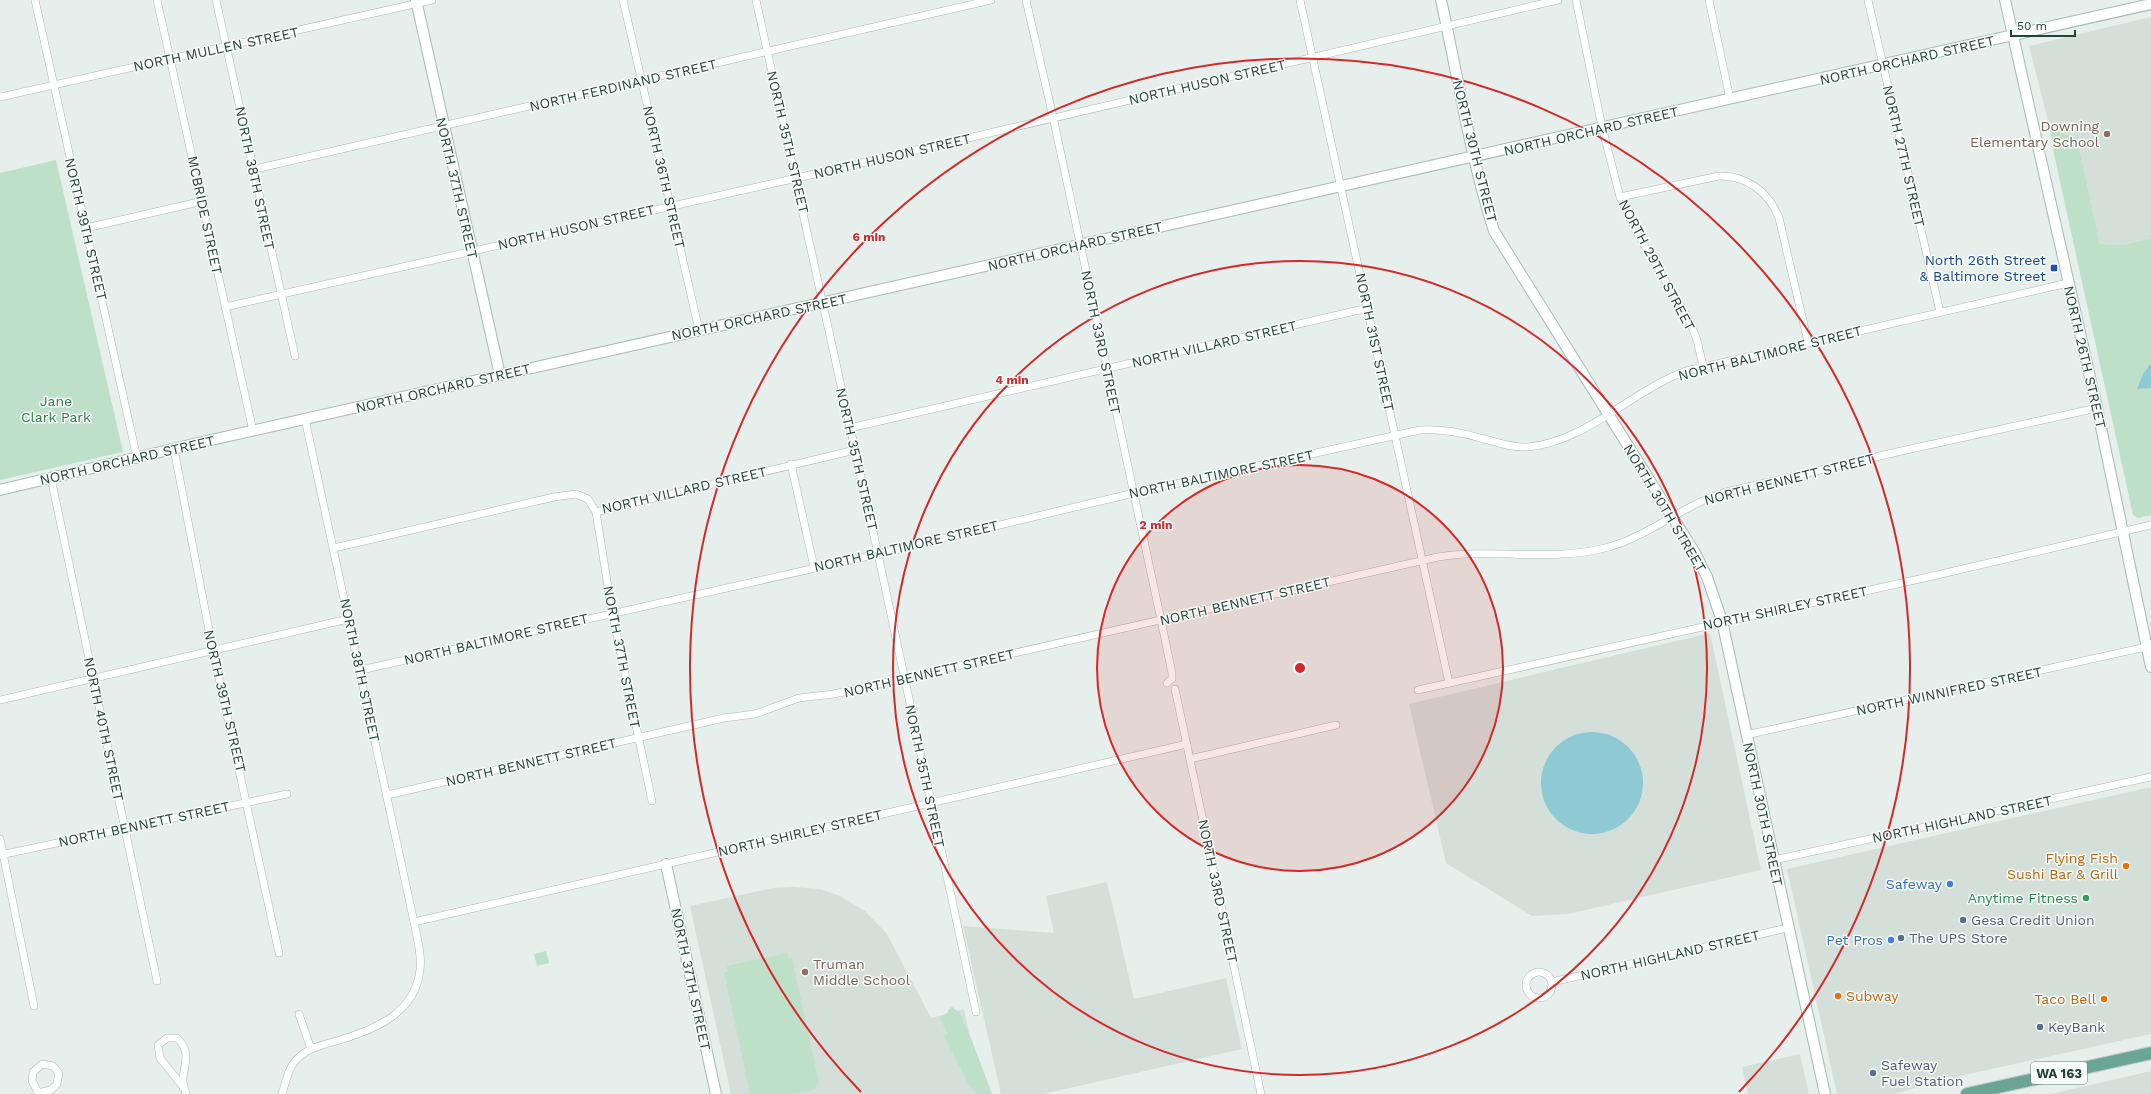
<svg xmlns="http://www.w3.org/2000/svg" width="2151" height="1094" viewBox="0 0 2151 1094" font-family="'Work Sans',sans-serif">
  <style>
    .built { fill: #d4dfda }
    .green { fill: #bfe0c8 }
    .water { fill: #8ec9d4 }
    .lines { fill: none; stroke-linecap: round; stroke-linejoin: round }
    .street-casing { stroke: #a8b8b2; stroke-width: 8 }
    .secondary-casing { stroke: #a4bbb3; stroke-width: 12 }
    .primary-casing { stroke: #c2cac8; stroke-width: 14 }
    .street { stroke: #fff; stroke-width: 7 }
    .secondary { stroke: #fff; stroke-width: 10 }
    .primary { stroke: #6aa596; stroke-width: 12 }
    .ring { fill: none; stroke: #d62828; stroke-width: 2 }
    .education-dot { fill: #8d6e63; stroke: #f7fbf9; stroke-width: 1.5 }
    .transit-dot { fill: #1a4fb4; stroke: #f7fbf9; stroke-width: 1.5 }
    .food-dot { fill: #e8710a; stroke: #f7fbf9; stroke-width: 1.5 }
    .shop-dot { fill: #3f7fe0; stroke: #f7fbf9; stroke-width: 1.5 }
    .leisure-dot { fill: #2e9e5b; stroke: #f7fbf9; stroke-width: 1.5 }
    .service-dot { fill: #5c6f8a; stroke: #f7fbf9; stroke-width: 1.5 }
    .labels { text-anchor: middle; stroke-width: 3; stroke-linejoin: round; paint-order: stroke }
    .shield { fill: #f7fbf9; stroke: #637a73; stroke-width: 1 }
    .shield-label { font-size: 13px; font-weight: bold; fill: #24423a }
    .street-label { font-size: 14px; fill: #24423a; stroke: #f7fbf9 }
    .education-label { font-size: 14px; fill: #785e54; stroke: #f7fbf9; text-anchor: end }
    .transit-label { font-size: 14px; fill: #164399; stroke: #f7fbf9; text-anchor: end }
    .park-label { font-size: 14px; fill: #2d7a4b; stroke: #f7fbf9 }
    .food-label { font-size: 14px; fill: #c56008; stroke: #f7fbf9; text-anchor: end }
    .shop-label { font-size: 14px; fill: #366cbe; stroke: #f7fbf9; text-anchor: end }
    .leisure-label { font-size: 14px; fill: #27864d; stroke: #f7fbf9; text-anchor: end }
    .service-label { font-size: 14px; fill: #4e5e75; stroke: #f7fbf9; text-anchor: start }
    .centre { fill: #d62828; stroke: #f7fbf9; stroke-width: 2 }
    .ring-label { font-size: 12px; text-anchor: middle; font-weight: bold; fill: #d62828; stroke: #f7fbf9; stroke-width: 3; stroke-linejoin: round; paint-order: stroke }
  </style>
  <rect width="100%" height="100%" fill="#e6efeb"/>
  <g class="built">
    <polygon points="2151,17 2151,238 2123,245 2100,244 2077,138 2050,129 2029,46"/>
    <polygon points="1710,633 1761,870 1568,914 1532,916 1446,863 1409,704"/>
    <polygon points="2151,787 2151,1034 1969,1074 1893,1094 1837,1094 1787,869"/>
    <polygon points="1107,882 1134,999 1226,978 1242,1049 1043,1094 1001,1094 963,926 1054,933 1046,896"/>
    <polygon points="793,887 820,889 840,896 865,911 887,934 931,1018 964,1009 982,1094 731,1094 690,906 773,888"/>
    <polygon points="1800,1054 1809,1094 1748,1094 1742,1067"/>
    <polygon points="2151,1071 2151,1094 2051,1094"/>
  </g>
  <g class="green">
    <polygon points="2050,129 2077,138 2100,244 2123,245 2151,238 2151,515 2138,518 2133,515 2054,154"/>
    <polygon points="56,160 123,452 0,480 0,173"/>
    <polygon points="546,951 549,963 537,966 534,954"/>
    <polygon points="787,953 789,958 792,958 819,1083 816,1084 817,1089 794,1094 750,1094 724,972 728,972 727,966"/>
    <polygon points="952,1007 959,1012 971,1038 992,1094 977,1094 968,1083 944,1036 948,1034 939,1017 947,1013 949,1009"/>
  </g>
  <g class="water">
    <polygon points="2151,363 2151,388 2137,389 2143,374"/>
    <circle cx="1592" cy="783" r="51"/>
  </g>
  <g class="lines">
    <g class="street-casing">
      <g id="street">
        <polyline points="35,0 137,458"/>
        <polyline points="157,0 253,431"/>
        <polyline points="216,0 295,356"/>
        <polyline points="623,0 699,330"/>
        <polyline points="756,0 878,554 976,1012"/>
        <polyline points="1026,0 1053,117 1161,620 1172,673 1172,679 1167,683"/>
        <polyline points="1300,0 1449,683"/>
        <polyline points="1576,0 1602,127 1620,197 1637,233 1690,322 1697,340 1703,366"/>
        <polyline points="1709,0 1730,99"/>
        <polyline points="1868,0 1940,312"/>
        <polyline points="0,97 432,0"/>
        <polyline points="255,169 991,0"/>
        <path d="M1620 197 1719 176C1746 175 1769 192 1779 218L1808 342"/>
        <polyline points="86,228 203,201"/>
        <polyline points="225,307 797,178 1558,0"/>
        <polyline points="850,428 1368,308"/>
        <polyline points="174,449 213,651 279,953"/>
        <polyline points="791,464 814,567"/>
        <polyline points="51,478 157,981"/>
        <polyline points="596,512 855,450"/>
        <polyline points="334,548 554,497 576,494 588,499 596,512 612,612 652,801"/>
        <path d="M361 670 878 554 1134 493 1420 430C1441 429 1460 432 1480 438 1497 442 1511 448 1528 447 1586 442 1631 391 1686 371L2068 283"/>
        <polyline points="1175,689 1261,1094"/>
        <polyline points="1418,690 1924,578 2151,525"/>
        <polyline points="0,700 348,619"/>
        <polyline points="1746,735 2151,646"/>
        <polyline points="1190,759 1336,725"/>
        <path d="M387 795 724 718 755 714 799 698 834 694 1438 557C1494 548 1551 562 1605 548 1649 537 1682 505 1726 492L1897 452 2097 408"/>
        <polyline points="0,839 34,1006"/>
        <polyline points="0,855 287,794"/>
        <polyline points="1774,860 2151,777"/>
        <polyline points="414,922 1187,744"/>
        <circle cx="1539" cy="985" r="13"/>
        <polyline points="1552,982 1787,928"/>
        <polyline points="299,1014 311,1049"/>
        <path d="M184 1088 160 1058 158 1045 167 1038H177C191 1052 185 1062 183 1078 182 1083 185 1089 186 1094"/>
        <polyline points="38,1093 51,1090 57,1084 59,1073 53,1066 42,1064 33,1072 32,1081 39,1094"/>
        <path d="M282 1094C286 1082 288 1067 298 1058 309 1047 326 1044 340 1040 376 1029 415 1013 420 970 422 954 417 938 414 922L305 419"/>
      </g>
    </g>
    <g class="secondary-casing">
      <g id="secondary">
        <polyline points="416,0 500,375"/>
        <path d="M1441 0C1458 77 1470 156 1494 231L1695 553 1707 577 1722 621 1825 1094"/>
        <polyline points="2005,0 2097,408 2151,667"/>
        <polyline points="0,490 198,443 2151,4"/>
        <polyline points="666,864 716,1094"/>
      </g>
    </g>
    <g class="primary-casing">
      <polyline id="primary" points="1967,1094 2151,1053"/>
    </g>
    <use href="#street" class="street"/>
    <use href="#secondary" class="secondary"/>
    <use href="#primary" class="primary"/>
  </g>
  <circle cx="1300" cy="668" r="203" fill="#d62828" fill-opacity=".12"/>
  <g class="ring">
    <circle cx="1300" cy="668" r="203"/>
    <circle cx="1300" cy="668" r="407"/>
    <path d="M861 1092A610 610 0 1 1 1739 1092"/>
  </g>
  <g class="education-dot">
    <circle cx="2107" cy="134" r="4"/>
    <circle cx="805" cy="972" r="4"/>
  </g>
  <rect class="transit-dot" x="2050" y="264" width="8" height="8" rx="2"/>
  <g class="food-dot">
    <circle cx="2126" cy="866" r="4"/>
    <circle cx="1838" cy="996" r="4"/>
    <circle cx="2104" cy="999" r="4"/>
  </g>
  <g class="shop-dot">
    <circle cx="1950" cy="884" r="4"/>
    <circle cx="1891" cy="940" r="4"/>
  </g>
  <circle class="leisure-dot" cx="2086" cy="898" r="4"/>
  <g class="service-dot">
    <circle cx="1963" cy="920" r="4"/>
    <circle cx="1901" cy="938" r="4"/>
    <circle cx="2040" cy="1027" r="4"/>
    <circle cx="1873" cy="1073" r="4"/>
  </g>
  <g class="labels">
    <rect class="shield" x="2031" y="1062" width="56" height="22" rx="3"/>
    <g class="shield-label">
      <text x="2059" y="1078">WA 163</text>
    </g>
    <g class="street-label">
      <text transform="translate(216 49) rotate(-12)" y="5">NORTH MULLEN STREET</text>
      <text transform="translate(1907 60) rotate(-13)" y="5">NORTH ORCHARD STREET</text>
      <text transform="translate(1207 82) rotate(-13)" y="5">NORTH HUSON STREET</text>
      <text transform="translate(623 85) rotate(-13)" y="5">NORTH FERDINAND STREET</text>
      <text transform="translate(1591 131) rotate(-13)" y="5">NORTH ORCHARD STREET</text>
      <text transform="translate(788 142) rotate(77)" y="5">NORTH 35TH STREET</text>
      <text transform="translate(1475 151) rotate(76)" y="5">NORTH 30TH STREET</text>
      <text transform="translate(892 156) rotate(-13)" y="5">NORTH HUSON STREET</text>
      <text transform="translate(1904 156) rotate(77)" y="5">NORTH 27TH STREET</text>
      <text transform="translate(664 177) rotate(77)" y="5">NORTH 36TH STREET</text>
      <text transform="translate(255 178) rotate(78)" y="5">NORTH 38TH STREET</text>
      <text transform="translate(457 188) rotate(77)" y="5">NORTH 37TH STREET</text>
      <text transform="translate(205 215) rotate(78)" y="5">MCBRIDE STREET</text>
      <text transform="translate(576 227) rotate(-13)" y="5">NORTH HUSON STREET</text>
      <text transform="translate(86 229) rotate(77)" y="5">NORTH 39TH STREET</text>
      <text transform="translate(1075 246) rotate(-13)" y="5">NORTH ORCHARD STREET</text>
      <text transform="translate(1657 265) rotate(62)" y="5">NORTH 29TH STREET</text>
      <text transform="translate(759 317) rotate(-12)" y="5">NORTH ORCHARD STREET</text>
      <text transform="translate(1101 342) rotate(78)" y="5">NORTH 33RD STREET</text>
      <text transform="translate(1375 342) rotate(78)" y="5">NORTH 31ST STREET</text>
      <text transform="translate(1214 344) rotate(-13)" y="5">NORTH VILLARD STREET</text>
      <text transform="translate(1770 353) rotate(-14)" y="5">NORTH BALTIMORE STREET</text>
      <text transform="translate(2085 357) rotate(77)" y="5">NORTH 26TH STREET</text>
      <text transform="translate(443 388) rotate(-13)" y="5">NORTH ORCHARD STREET</text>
      <text transform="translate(857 459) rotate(77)" y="5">NORTH 35TH STREET</text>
      <text transform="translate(127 460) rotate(-13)" y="5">NORTH ORCHARD STREET</text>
      <text transform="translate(1221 474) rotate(-12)" y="5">NORTH BALTIMORE STREET</text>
      <text transform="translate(1789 479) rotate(-14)" y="5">NORTH BENNETT STREET</text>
      <text transform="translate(684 490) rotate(-13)" y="5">NORTH VILLARD STREET</text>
      <text transform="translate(1665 508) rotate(59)" y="5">NORTH 30TH STREET</text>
      <text transform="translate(906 546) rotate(-13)" y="5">NORTH BALTIMORE STREET</text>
      <text transform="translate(1245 601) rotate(-13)" y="5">NORTH BENNETT STREET</text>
      <text transform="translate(1785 608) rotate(-12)" y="5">NORTH SHIRLEY STREET</text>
      <text transform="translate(496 639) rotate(-13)" y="5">NORTH BALTIMORE STREET</text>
      <text transform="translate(622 657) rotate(79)" y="5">NORTH 37TH STREET</text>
      <text transform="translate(360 670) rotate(78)" y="5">NORTH 38TH STREET</text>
      <text transform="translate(929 673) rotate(-13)" y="5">NORTH BENNETT STREET</text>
      <text transform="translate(1949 691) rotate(-12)" y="5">NORTH WINNIFRED STREET</text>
      <text transform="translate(225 701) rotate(77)" y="5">NORTH 39TH STREET</text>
      <text transform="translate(104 729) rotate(78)" y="5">NORTH 40TH STREET</text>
      <text transform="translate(531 762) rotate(-13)" y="5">NORTH BENNETT STREET</text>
      <text transform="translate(925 776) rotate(78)" y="5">NORTH 35TH STREET</text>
      <text transform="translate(1763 814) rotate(78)" y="5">NORTH 30TH STREET</text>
      <text transform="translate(1962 819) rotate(-12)" y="5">NORTH HIGHLAND STREET</text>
      <text transform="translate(144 824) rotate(-12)" y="5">NORTH BENNETT STREET</text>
      <text transform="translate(800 833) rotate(-13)" y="5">NORTH SHIRLEY STREET</text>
      <text transform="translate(1218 891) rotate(78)" y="5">NORTH 33RD STREET</text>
      <text transform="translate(1670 955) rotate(-13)" y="5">NORTH HIGHLAND STREET</text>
      <text transform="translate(691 979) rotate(78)" y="5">NORTH 37TH STREET</text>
    </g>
    <g class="education-label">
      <text x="2099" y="131">Downing<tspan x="2099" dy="16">Elementary School</tspan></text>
      <text x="813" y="969" text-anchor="start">Truman<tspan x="813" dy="16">Middle School</tspan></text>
    </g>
    <g class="transit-label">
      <text x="2046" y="265">North 26th Street<tspan x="2046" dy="16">&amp; Baltimore Street</tspan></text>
    </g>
    <g class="park-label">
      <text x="56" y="406">Jane<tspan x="56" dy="16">Clark Park</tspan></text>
    </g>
    <g class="food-label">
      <text x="2118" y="863">Flying Fish<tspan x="2118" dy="16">Sushi Bar &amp; Grill</tspan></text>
      <text x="1846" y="1001" text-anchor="start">Subway</text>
      <text x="2096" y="1004">Taco Bell</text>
    </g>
    <g class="shop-label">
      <text x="1942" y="889">Safeway</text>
      <text x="1883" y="945">Pet Pros</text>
    </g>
    <g class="leisure-label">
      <text x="2078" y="903">Anytime Fitness</text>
    </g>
    <g class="service-label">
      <text x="1971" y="925">Gesa Credit Union</text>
      <text x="1909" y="943">The UPS Store</text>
      <text x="2048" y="1032">KeyBank</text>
      <text x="1881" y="1070">Safeway<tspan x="1881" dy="16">Fuel Station</tspan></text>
    </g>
  </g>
  <circle cx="1300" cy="668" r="6" class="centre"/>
  <g class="ring-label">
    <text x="869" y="241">6 min</text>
    <text x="1012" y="384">4 min</text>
    <text x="1156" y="529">2 min</text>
  </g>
  <path d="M2011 30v6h64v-6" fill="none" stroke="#24423a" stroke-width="2"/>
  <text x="2017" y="30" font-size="12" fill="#24423a" stroke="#f7fbf9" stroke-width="3" paint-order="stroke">50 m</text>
</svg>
